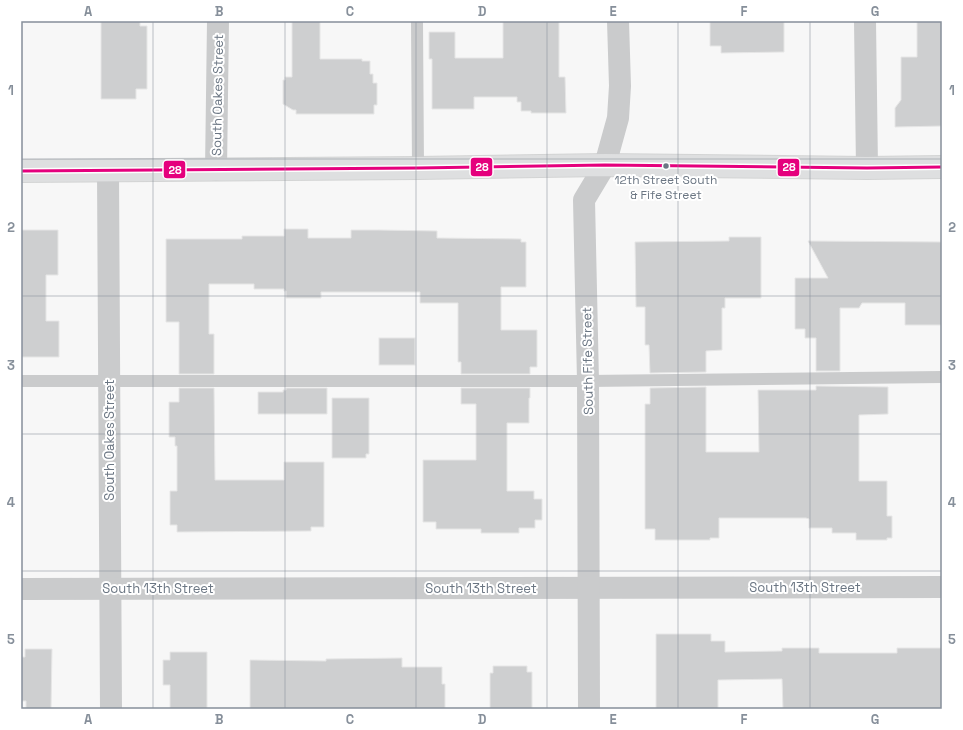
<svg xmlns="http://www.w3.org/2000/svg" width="963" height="730" viewBox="0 0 963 730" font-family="'Space Grotesk',sans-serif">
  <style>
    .building { fill: #cecfd0; stroke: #e6e6e6 }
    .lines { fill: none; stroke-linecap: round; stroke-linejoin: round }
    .secondary-casing { stroke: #d3d4d4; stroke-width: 24 }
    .lane { stroke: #cacbcc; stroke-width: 12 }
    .street { stroke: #cacbcc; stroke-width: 22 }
    .secondary { stroke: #dedfe0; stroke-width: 22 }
    .bus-1-casing { stroke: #fff; stroke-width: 6 }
    .bus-1 { stroke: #e5007d; stroke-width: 3 }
    .grid { fill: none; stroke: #868f9a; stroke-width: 1; stroke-opacity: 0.55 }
    .bus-dot { fill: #6b7683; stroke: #fff; stroke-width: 1.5 }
    .labels { text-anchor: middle; stroke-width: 4; stroke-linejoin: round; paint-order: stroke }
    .bus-label { font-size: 12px; fill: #6b7683; stroke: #fff }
    .street-label { font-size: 13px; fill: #6b7683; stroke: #fff }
    .line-badge { stroke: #fff; stroke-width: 1.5 }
    .badge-label { font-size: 11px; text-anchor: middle; font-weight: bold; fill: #fff }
    .neatline { fill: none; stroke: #868f9a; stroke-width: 1.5 }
    .grid-label { font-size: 13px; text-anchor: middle; font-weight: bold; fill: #868f9a }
  </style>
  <rect width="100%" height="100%" fill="#f7f7f7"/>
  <g class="building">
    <polygon points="101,21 140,21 140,26 147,26 147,89 136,89 136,99 101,99"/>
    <polygon points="292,21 320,21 320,59 362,59 362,61 370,61 370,74 373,74 373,83 377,83 377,105 374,105 374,114 296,114 296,110 293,110 283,104 283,80 285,80 285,77 292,77"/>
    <polygon points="503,21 559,21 559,77 565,77 566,113 531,113 531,111 521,111 521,102 517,102 517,97 474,97 474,109 432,109 432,59 429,59 429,32 455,32 455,58 503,58"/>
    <polygon points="710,21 784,21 784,52 721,53 721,46 710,46"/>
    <polygon points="917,21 942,21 942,126 895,127 895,108 901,100 901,57 917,57"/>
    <polygon points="284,229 308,229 308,238 351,238 351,230 378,230 437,231 437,238 521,239 521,242 526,242 526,287 501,287 501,330 537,330 537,367 530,367 530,374 461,374 461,362 458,362 458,303 420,303 420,292 321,292 321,298 286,298 286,291 284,291 284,289 254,289 254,284 209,284 209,334 214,334 214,374 179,374 179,322 166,322 166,239 242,239 242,236 284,236"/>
    <polygon points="21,230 58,230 58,275 46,275 46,321 59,321 59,357 21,357"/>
    <polygon points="729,237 761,237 761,298 725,298 725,308 722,308 722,350 706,351 706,372 650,373 649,345 645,345 645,307 636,307 635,242 729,241"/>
    <polygon points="808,241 942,242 942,325 905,325 905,303 862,303 859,308 840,308 840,371 816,371 816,338 805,338 805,329 795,329 795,278 828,278"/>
    <rect x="379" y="338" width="36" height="27"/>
    <polygon points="816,386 888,387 888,414 859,415 859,481 887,481 887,516 892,516 892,538 887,538 887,540 856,540 856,533 832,533 832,528 809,528 809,519 806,518 719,518 719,538 710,538 710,540 655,540 655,529 645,529 645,404 650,404 650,388 706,387 706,452 759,452 758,390 816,390"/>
    <polygon points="179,388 214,388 215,480 284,480 284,462 324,462 324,527 311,527 311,531 177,532 177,525 170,525 170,491 177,491 177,446 175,446 175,437 169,437 169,402 179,402"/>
    <polygon points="286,388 327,388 327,414 258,414 258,392 283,392 283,390 286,390"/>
    <polygon points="461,388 530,388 530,398 529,398 529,423 507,423 507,491 534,491 534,499 542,499 542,520 535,520 535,528 519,528 519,533 481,533 481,529 436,529 436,522 423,522 423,460 476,460 476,404 461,404"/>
    <polygon points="332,398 369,398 369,454 366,454 366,458 332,458"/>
    <polygon points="656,634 711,634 711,641 725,641 725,652 782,651 782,648 819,648 819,653 897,653 897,648 942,648 942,709 783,709 782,679 718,680 718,709 656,709"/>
    <polygon points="25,649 52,649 51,709 26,709 26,701 21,701 21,657 25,657"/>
    <polygon points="170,652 207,652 207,709 170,709 170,685 163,685 163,660 170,660"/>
    <polygon points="402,658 402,667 442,667 442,684 445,684 445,709 250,709 250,660 326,661 326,659"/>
    <polygon points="493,666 527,666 527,672 532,672 532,709 490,709 490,673 493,673"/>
  </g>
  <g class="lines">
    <g class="secondary-casing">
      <polyline id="secondary" points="21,171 418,168 605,165 867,168 942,167"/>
    </g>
    <g class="lane">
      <polyline points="417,21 418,168"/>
      <polyline points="21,381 588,381 942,377"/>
    </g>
    <g class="street">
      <polyline points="865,21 867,168"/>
      <polyline points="216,170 218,21"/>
      <polyline points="108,171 111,709"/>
      <polyline points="21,589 942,587"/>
      <polyline points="589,709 588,381 584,200 605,165 618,118 620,86 618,21"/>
    </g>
    <use href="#secondary" class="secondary"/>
    <g class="bus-1-casing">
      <polyline id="bus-1" points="21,171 418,168 605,165 867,168 942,167"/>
    </g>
    <use href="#bus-1" class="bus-1"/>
  </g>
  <path class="grid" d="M153 21V709M285 21V709M416 21V709M547 21V709M678 21V709M810 21V709M21 159H942M21 296H942M21 434H942M21 571H942"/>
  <circle class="bus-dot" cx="666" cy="166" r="3.5"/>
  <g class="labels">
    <g class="bus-label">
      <text x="666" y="184">12th Street South<tspan x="666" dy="15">&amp; Fife Street</tspan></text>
    </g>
    <g class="street-label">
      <text transform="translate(217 95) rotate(-89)" y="5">South Oakes Street</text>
      <text transform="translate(587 361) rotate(-91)" y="5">South Fife Street</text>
      <text transform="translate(109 440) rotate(-90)" y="5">South Oakes Street</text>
      <text x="805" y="592">South 13th Street</text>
      <text x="158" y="593">South 13th Street</text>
      <text x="481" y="593">South 13th Street</text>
    </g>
  </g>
  <g class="line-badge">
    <rect x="470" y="157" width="23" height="20" rx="4" fill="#e5007d"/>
    <rect x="777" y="158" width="23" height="19" rx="4" fill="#e5007d"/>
    <rect x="163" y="160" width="23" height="19" rx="4" fill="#e5007d"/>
  </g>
  <g class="badge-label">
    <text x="482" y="171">28</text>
    <text x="789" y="171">28</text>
    <text x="175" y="174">28</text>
  </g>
  <rect width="963" height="730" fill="none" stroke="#ffffff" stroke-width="44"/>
  <rect x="22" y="22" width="919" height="686" class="neatline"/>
  <g class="grid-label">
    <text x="88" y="16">A</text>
    <text x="219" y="16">B</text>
    <text x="350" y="16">C</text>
    <text x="482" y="16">D</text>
    <text x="613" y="16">E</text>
    <text x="744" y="16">F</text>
    <text x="875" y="16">G</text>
    <text x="11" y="95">1</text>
    <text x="952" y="95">1</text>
    <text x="11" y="232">2</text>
    <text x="952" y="232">2</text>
    <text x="11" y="370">3</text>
    <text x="952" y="370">3</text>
    <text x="11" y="507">4</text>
    <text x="952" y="507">4</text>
    <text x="11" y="644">5</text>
    <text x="952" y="644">5</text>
    <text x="88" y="724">A</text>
    <text x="219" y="724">B</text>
    <text x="350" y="724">C</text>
    <text x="482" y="724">D</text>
    <text x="613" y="724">E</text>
    <text x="744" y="724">F</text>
    <text x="875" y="724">G</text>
  </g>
</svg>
